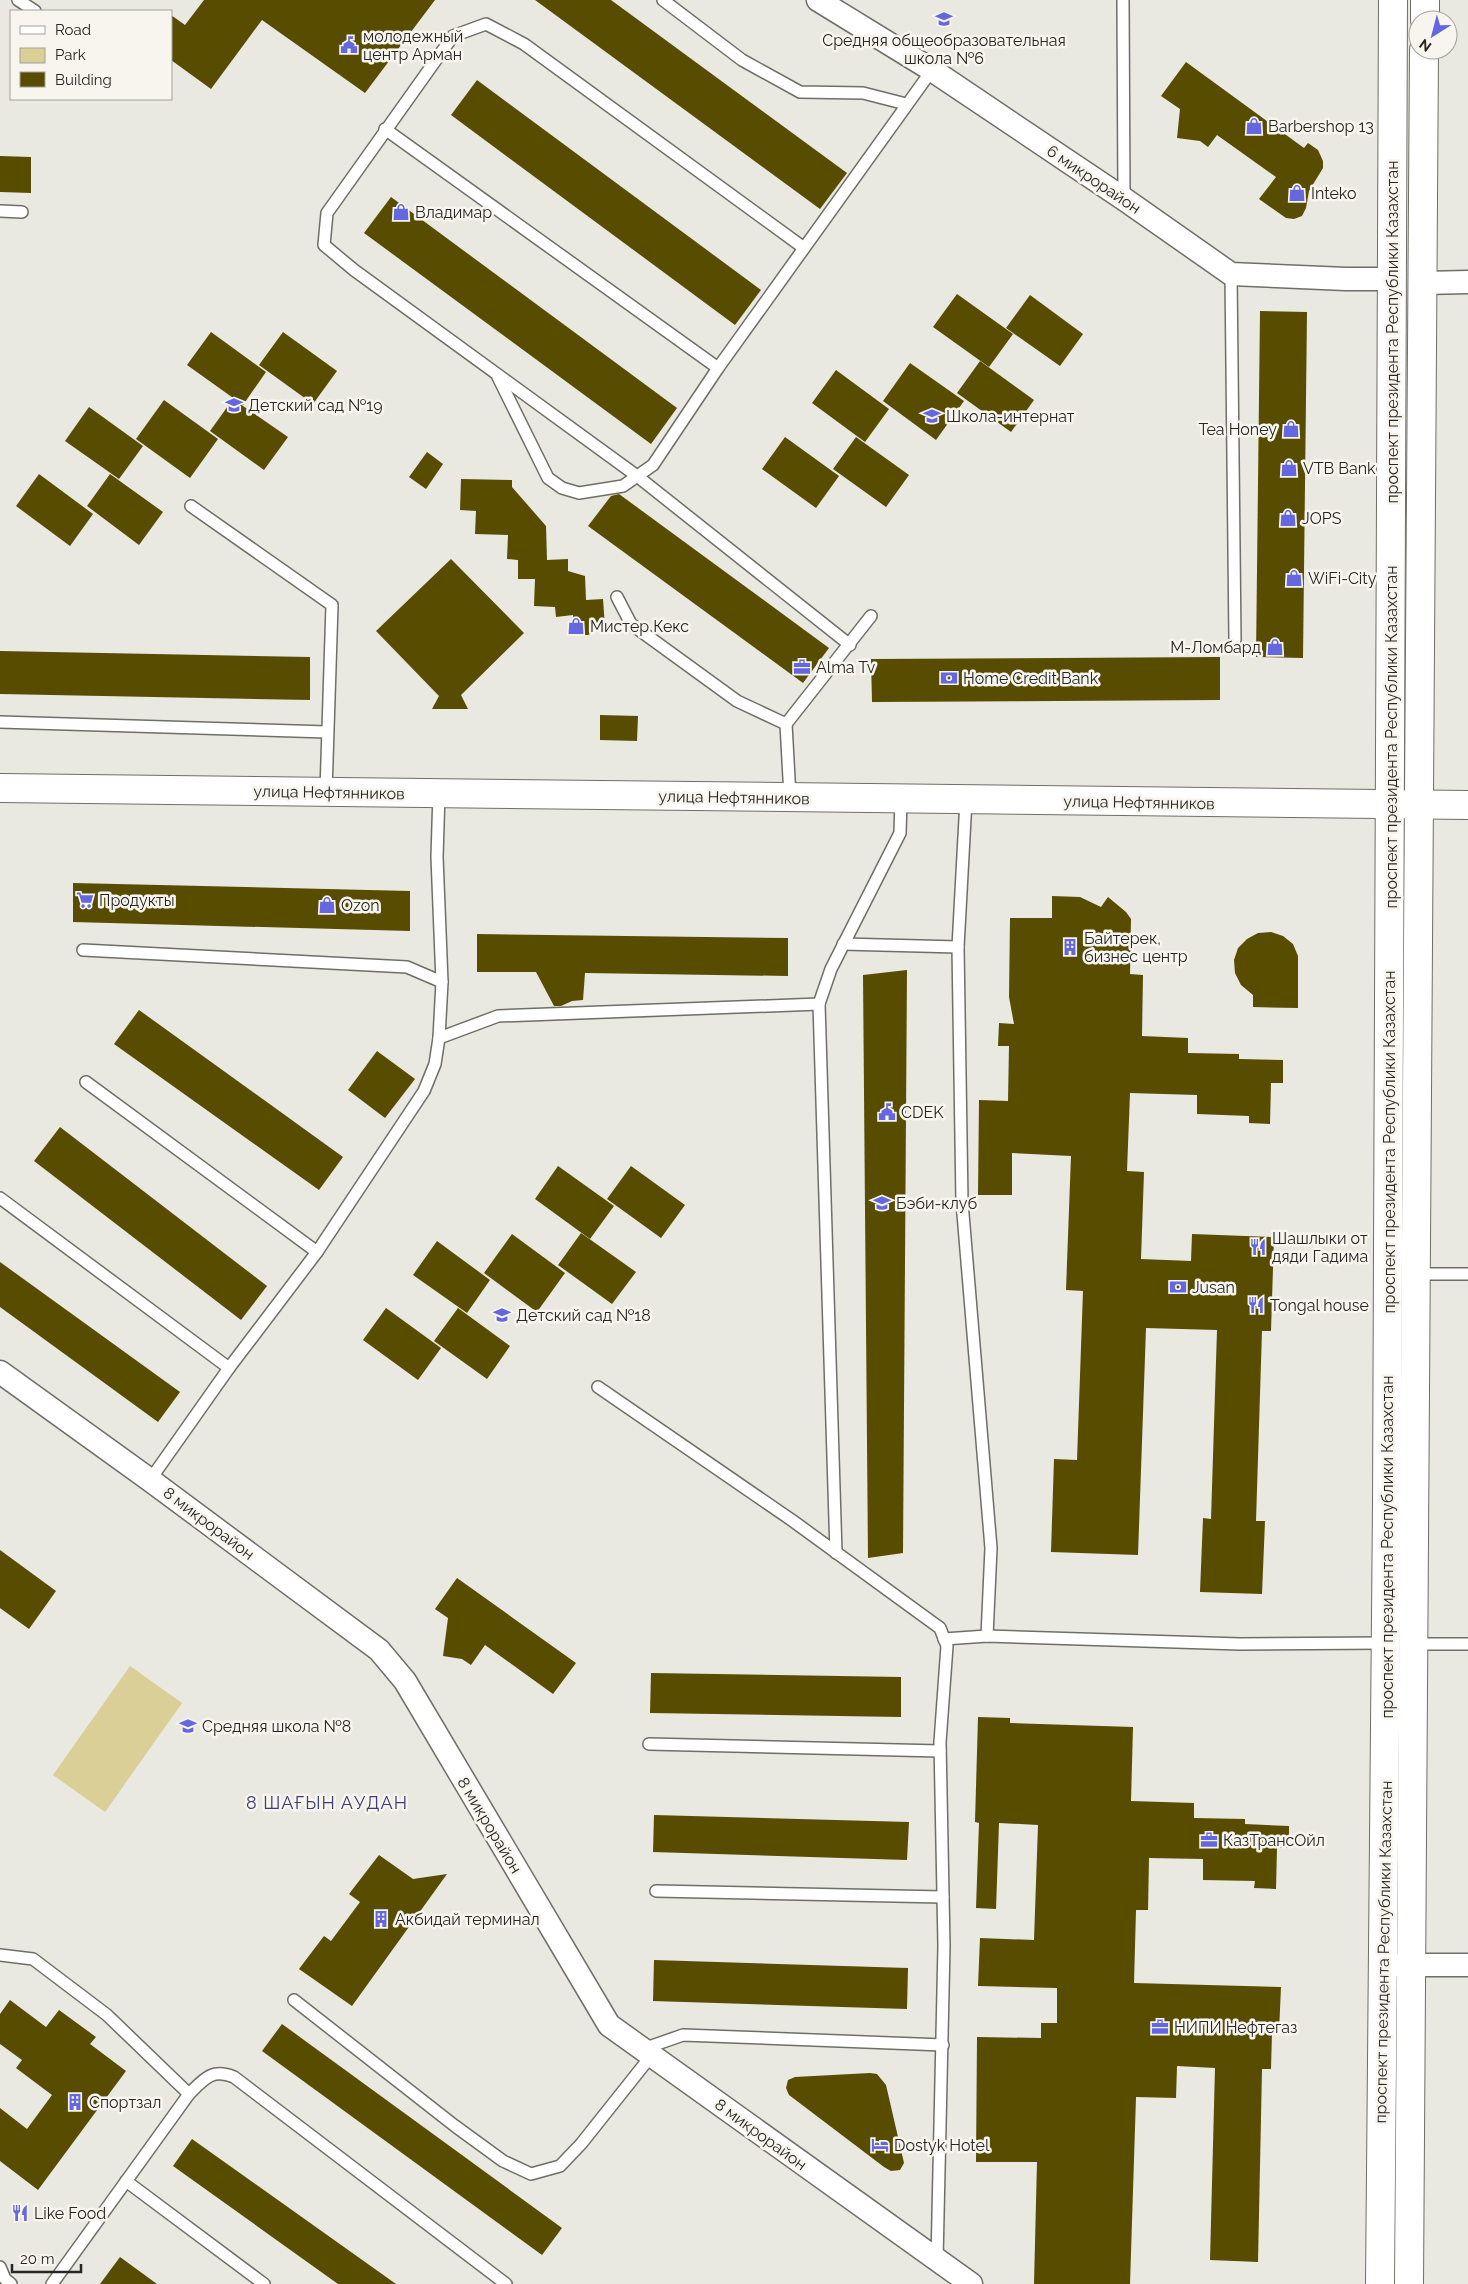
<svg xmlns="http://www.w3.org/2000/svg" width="1468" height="2284" viewBox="0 0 1468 2284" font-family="Raleway,sans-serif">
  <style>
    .green { fill: #dacf96 }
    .building { fill: #584c00 }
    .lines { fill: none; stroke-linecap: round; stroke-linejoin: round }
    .lane-casing { stroke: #6f6e67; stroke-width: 14 }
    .street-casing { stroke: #6f6e67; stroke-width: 25 }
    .secondary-casing { stroke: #6f6e67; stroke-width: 30 }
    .lane { stroke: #fff; stroke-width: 11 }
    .street { stroke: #fff; stroke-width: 22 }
    .secondary { stroke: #fff; stroke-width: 28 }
    .labels { text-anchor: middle; stroke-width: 5; stroke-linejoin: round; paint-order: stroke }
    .poi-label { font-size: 16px; fill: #272624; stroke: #f7f5ee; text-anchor: start }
    .street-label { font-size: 16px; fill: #272624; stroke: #f7f5ee }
    .neighbourhood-label { font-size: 18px; letter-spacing: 1px; fill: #3b3e7a; stroke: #f7f5ee }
  </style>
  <rect width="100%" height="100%" fill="#e9e8e1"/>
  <polygon class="green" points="130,1666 182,1703 105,1812 53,1775"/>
  <g class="building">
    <polygon points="204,0 435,0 365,93 262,20 211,89 171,60 171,15 185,25"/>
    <polygon points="535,0 611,0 847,173 820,209"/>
    <polygon points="1186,62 1304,148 1308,143 1318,150 1323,161 1323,168 1309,191 1306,208 1302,216 1294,219 1286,218 1259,199 1276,177 1217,135 1208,147 1200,141 1177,138 1180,109 1161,96"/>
    <polygon points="477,80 761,290 735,325 451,115"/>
    <polygon points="0,156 31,157 31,193 0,192"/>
    <polygon points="391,197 677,408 651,444 364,233"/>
    <polygon points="957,294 1013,334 989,367 933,327"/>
    <polygon points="1030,295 1083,334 1060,366 1006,328"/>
    <polygon points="1260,311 1307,312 1303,658 1256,657"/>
    <polygon points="211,332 266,372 243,405 187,365"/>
    <polygon points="283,332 337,371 313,404 259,365"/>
    <polygon points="980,361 1034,400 1011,432 957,393"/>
    <polygon points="910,363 964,401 936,440 883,401"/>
    <polygon points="836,370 889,409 865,442 812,403"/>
    <polygon points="233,399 288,437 264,470 210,431"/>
    <polygon points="164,400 218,439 190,478 136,439"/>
    <polygon points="89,407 143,446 119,479 65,441"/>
    <polygon points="785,437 839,476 816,508 762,469"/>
    <polygon points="856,437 909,475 886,507 833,469"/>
    <polygon points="427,452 443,464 426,489 409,477"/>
    <polygon points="39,474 93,514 70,546 16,506"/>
    <polygon points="110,474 163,512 139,545 87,506"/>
    <polygon points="461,479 512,480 512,487 546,526 547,560 568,559 568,571 585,576 586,600 603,599 605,627 588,635 574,635 573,615 556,617 555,607 534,606 535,579 518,579 518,560 507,559 508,535 475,534 476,511 460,510"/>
    <polygon points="619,494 829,648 803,683 588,526 611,496"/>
    <polygon points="451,559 524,633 461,695 468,709 432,709 439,696 376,631"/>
    <polygon points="0,651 310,657 310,700 0,694"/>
    <polygon points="1220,657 1220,700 872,702 871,659"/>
    <polygon points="600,715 638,716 637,741 600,740"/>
    <polygon points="73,883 410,891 410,931 73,922"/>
    <polygon points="1052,896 1080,897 1101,907 1108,897 1126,912 1131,919 1130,974 1143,975 1142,1036 1188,1038 1188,1053 1239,1054 1239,1059 1283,1060 1283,1083 1271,1083 1270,1124 1249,1123 1249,1116 1197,1114 1197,1095 1130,1093 1127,1171 1144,1172 1141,1259 1191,1261 1192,1234 1274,1237 1271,1331 1262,1331 1256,1521 1265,1521 1262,1594 1200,1592 1203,1518 1211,1519 1217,1330 1146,1328 1138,1555 1051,1552 1054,1459 1077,1460 1083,1291 1066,1290 1071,1156 1012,1153 1012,1195 978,1195 979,1100 1008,1101 1009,1046 998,1046 999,1023 1014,1024 1009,997 1010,918 1052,918"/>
    <polygon points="1271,932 1283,936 1293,944 1298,956 1298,1008 1253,1007 1253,995 1241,985 1235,973 1234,960 1238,948 1247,939 1258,933"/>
    <polygon points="477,934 788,938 788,976 585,973 583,1000 572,1001 561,1006 554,1006 536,972 477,972"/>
    <polygon points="907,970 903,1553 868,1558 863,975"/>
    <polygon points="139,1010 343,1157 319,1190 114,1044"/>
    <polygon points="377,1051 415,1079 385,1118 348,1090"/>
    <polygon points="60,1127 267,1286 241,1320 34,1161"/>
    <polygon points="558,1166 614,1206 590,1239 535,1199"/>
    <polygon points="631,1166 685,1205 661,1238 607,1199"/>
    <polygon points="581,1233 636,1272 612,1304 558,1265"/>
    <polygon points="512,1234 565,1273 537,1312 484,1273"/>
    <polygon points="437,1241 490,1280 467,1313 413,1275"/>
    <polygon points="0,1262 180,1392 158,1422 0,1307"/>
    <polygon points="386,1308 441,1348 418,1380 363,1340"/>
    <polygon points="458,1308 510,1346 487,1379 434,1341"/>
    <polygon points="0,1550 56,1591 29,1629 0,1608"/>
    <polygon points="457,1578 576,1663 553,1694 485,1645 471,1665 462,1659 443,1656 448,1618 435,1609"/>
    <polygon points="651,1673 901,1677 901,1717 650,1713"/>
    <polygon points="978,1717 1010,1718 1010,1723 1133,1727 1131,1801 1194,1803 1194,1818 1245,1819 1245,1824 1289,1826 1289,1848 1277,1848 1276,1889 1254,1888 1255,1881 1203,1880 1203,1859 1149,1858 1148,1910 1136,1910 1134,1983 1281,1987 1279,2032 1272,2032 1271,2069 1262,2069 1258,2262 1210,2260 1215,2068 1177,2066 1176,2098 1136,2097 1130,2284 1034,2284 1037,2162 976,2162 977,2037 1041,2038 1041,2023 1057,2023 1057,1988 978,1986 980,1938 1034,1940 1038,1825 999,1823 996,1909 976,1908 979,1823 975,1822"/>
    <polygon points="654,1815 909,1822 907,1860 653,1852"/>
    <polygon points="379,1855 413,1879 447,1874 352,2006 299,1969 324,1936 331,1941 360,1902 349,1894"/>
    <polygon points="654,1960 908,1968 907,2009 653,2001"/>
    <polygon points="10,2000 46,2027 59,2010 96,2037 90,2044 126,2071 38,2190 0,2161 0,2108 27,2129 52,2095 16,2068 22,2060 0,2044 0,2014"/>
    <polygon points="282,2024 562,2228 542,2255 262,2051"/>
    <polygon points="870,2073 877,2074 886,2085 904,2163 900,2170 891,2171 884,2167 789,2095 786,2088 788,2080 795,2077"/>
    <polygon points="192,2139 396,2284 338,2284 173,2166"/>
    <polygon points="120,2257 157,2284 100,2284"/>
  </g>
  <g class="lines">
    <g class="lane-casing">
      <g id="lane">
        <polyline points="18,0 35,11"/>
        <polyline points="663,0 742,60 800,92 863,93 906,104"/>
        <polyline points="1123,0 1124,199"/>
        <polyline points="385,129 718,368"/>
        <polyline points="0,211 22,212"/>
        <polyline points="804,248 524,44 486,24 453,36 327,213 324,245 354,270 637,476 850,645"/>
        <polyline points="1231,274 1235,640"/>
        <polyline points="498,377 548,478 562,488 579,493 623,486 653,465 718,368 932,70"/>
        <polyline points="191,506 332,605 326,791"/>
        <polyline points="617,597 631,624 737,701 786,724 790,797"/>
        <polyline points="0,722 327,732"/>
        <polyline points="786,724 871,616"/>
        <polyline points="966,800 958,947 962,1202 991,1548 987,1636"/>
        <polyline points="843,944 958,947"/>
        <polyline points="83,950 407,967 442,982"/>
        <polyline points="819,1004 836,1553"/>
        <polyline points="439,1038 498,1016 819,1004 831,969 900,833 901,799"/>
        <polyline points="86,1082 317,1252"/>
        <polyline points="0,1198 229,1368"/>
        <polyline points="1416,1274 1468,1274"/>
        <polyline points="598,1387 793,1521 940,1628 947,1646 940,1742 944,1946 937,2260"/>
        <polyline points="150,1480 229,1368 317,1252 424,1091 435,1064 439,1038 442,982 437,857 439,793"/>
        <polyline points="944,1639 987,1636 1240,1644 1386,1643"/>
        <polyline points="1413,1644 1468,1644"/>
        <polyline points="649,1744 940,1751"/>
        <polyline points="656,1891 943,1897"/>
        <polyline points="0,1955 33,1959 107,2015 189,2094 52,2284"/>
        <polyline points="294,2000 455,2126 503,2161 531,2174 560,2166 581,2144 651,2056"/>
        <polyline points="643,2049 683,2035 943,2045"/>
        <path d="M189 2094C204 2079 212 2068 234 2077L506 2284"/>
        <polyline points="126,2181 264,2284"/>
        <polyline points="0,2267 5,2279 11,2284"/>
      </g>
    </g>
    <g class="street-casing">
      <g id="street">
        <polyline points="818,0 932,70 1124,199 1231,274 1346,279 1392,279"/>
        <polyline points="1423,283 1468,282"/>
        <polyline points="0,1372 150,1480 379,1650 405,1681 609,2025 971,2284"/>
        <polyline points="1394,1965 1468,1965"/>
      </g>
    </g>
    <g class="secondary-casing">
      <g id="secondary">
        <polyline points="1425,20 1425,0"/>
        <polyline points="0,788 1468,805"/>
        <polyline points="1380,2284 1387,1505 1393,0"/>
        <polyline points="1409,2284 1424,50"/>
      </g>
    </g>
    <use href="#lane" class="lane"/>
    <use href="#street" class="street"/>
    <use href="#secondary" class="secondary"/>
  </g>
  <defs>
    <g id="school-bare" transform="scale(1.35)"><path d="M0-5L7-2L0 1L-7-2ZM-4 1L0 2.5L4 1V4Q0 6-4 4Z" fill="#6567e0" stroke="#f7f5ee" stroke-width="2.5" paint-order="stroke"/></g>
    <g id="civic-bare" transform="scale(1.35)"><path d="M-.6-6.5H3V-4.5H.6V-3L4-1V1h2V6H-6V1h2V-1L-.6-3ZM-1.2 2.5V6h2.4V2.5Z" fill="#6567e0" stroke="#f7f5ee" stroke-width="2.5" paint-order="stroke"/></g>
    <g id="shop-bare" transform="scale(1.35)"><path d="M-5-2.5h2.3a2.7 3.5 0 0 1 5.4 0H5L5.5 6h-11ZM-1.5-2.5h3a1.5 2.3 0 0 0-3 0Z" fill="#6567e0" stroke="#f7f5ee" stroke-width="2.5" paint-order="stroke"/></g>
    <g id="office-bare" transform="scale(1.35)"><path d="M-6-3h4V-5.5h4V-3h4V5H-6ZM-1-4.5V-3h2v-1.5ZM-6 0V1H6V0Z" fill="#6567e0" stroke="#f7f5ee" stroke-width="2.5" paint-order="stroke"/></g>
    <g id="bank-bare" transform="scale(1.35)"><path d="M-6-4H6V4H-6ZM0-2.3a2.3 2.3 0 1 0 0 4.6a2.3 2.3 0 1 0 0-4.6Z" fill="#6567e0" stroke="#f7f5ee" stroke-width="2.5" paint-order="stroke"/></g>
    <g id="supermarket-bare" transform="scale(1.35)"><path d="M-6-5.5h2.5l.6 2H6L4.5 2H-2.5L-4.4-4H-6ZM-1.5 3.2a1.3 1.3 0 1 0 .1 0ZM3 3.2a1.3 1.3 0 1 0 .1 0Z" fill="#6567e0" stroke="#f7f5ee" stroke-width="2.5" paint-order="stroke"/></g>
    <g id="building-bare" transform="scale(1.35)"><path d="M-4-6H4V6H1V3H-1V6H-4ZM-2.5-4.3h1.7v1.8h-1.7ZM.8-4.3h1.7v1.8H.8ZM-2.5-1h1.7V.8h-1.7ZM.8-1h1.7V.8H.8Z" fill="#6567e0" stroke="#f7f5ee" stroke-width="2.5" paint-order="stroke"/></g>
    <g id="restaurant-bare" transform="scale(1.35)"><path d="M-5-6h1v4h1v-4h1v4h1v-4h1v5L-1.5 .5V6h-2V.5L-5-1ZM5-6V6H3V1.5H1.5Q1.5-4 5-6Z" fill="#6567e0" stroke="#f7f5ee" stroke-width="2.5" paint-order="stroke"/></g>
    <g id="hotel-bare" transform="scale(1.35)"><path d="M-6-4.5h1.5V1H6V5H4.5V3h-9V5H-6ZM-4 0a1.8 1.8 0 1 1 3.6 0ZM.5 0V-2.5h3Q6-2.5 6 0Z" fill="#6567e0" stroke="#f7f5ee" stroke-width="2.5" paint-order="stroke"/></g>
  </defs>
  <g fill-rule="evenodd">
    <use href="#school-bare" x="944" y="19"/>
    <use href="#civic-bare" x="349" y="45"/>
    <use href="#shop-bare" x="1254" y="126"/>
    <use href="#shop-bare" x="1297" y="193"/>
    <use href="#shop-bare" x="401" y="212"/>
    <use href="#school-bare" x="234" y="405"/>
    <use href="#school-bare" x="932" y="416"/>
    <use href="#shop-bare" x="1291" y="429"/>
    <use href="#shop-bare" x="1289" y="468"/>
    <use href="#shop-bare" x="1288" y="518"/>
    <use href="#shop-bare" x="1294" y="578"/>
    <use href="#shop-bare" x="576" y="626"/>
    <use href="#shop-bare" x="1275" y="647"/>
    <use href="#office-bare" x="802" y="667"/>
    <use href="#bank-bare" x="949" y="678"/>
    <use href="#supermarket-bare" x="85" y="900"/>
    <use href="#shop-bare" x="327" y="905"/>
    <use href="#building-bare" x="1070" y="947"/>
    <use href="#civic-bare" x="887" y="1112"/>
    <use href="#school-bare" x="882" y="1203"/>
    <use href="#restaurant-bare" x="1258" y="1247"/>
    <use href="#bank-bare" x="1178" y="1287"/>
    <use href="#restaurant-bare" x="1256" y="1305"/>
    <use href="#school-bare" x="502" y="1315"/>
    <use href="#school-bare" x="188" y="1726"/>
    <use href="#office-bare" x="1209" y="1840"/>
    <use href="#building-bare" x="381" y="1919"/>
    <use href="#office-bare" x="1160" y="2027"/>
    <use href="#building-bare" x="75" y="2102"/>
    <use href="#hotel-bare" x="880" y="2145"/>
    <use href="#restaurant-bare" x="20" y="2213"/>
  </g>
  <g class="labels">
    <g class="poi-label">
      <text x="363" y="42">молодежный<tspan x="363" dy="18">центр Арман</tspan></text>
      <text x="944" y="46" text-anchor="middle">Средняя общеобразовательная<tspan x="944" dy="18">школа №6</tspan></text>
      <text x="1268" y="132">Barbershop 13</text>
      <text x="1311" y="199">Inteko</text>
      <text x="415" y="218">Владимар</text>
      <text x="248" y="411">Детский сад №19</text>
      <text x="946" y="422">Школа-интернат</text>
      <text x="1277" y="435" text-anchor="end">Tea Honey</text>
      <text x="1303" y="474">VTB Bank</text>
      <text x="1302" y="524">JOPS</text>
      <text x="1308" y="584">WiFi-City</text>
      <text x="590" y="632">Мистер Кекс</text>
      <text x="1261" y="653" text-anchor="end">М-Ломбард</text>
      <text x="816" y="673">Alma Tv</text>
      <text x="963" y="684">Home Credit Bank</text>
      <text x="99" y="906">Продукты</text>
      <text x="341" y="911">Ozon</text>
      <text x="1084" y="944">Байтерек,<tspan x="1084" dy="18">бизнес центр</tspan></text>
      <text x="901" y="1118">CDEK</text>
      <text x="896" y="1209">Бэби-клуб</text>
      <text x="1272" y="1244">Шашлыки от<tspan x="1272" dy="18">дяди Гадима</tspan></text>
      <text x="1192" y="1293">Jusan</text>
      <text x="1270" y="1311">Tongal house</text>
      <text x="516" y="1321">Детский сад №18</text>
      <text x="202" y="1732">Средняя школа №8</text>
      <text x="1223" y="1846">КазТрансОйл</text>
      <text x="395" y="1925">Акбидай терминал</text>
      <text x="1174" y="2033">НИПИ Нефтегаз</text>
      <text x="89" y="2108">Спортзал</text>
      <text x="894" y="2151">Dostyk Hotel</text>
      <text x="34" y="2219">Like Food</text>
    </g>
    <g class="street-label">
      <text transform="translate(1094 179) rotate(34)" y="6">6 микрорайон</text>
      <text transform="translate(1392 332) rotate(-90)" y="6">проспект президента Республики Казахстан</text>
      <text transform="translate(1391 737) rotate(-90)" y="6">проспект президента Республики Казахстан</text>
      <text transform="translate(329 792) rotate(1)" y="6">улица Нефтянников</text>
      <text transform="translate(734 797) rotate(1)" y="6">улица Нефтянников</text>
      <text transform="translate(1139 802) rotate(1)" y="6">улица Нефтянников</text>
      <text transform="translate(1389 1142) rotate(-90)" y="6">проспект президента Республики Казахстан</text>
      <text transform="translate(209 1523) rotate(37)" y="6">8 микрорайон</text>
      <text transform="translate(1387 1547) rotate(-90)" y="6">проспект президента Республики Казахстан</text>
      <text transform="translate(490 1825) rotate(59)" y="6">8 микрорайон</text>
      <text transform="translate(1383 1952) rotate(-89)" y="6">проспект президента Республики Казахстан</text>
      <text transform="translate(761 2134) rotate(36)" y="6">8 микрорайон</text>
    </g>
    <g class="neighbourhood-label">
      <text x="327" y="1809">8 ШАҒЫН АУДАН</text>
    </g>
  </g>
  <rect x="10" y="10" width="162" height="90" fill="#f7f5ee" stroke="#a4a29d"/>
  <rect x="20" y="26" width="25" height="8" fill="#ffffff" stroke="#a4a29d"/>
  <text x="55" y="35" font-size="15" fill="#272624">Road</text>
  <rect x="20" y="48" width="25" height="15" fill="#dacf96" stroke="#a4a29d"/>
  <text x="55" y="60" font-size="15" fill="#272624">Park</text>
  <rect x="20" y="72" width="25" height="15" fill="#584c00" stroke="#a4a29d"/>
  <text x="55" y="85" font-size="15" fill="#272624">Building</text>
  <g transform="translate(1433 35) rotate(216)"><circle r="24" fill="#f7f5ee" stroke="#a4a29d"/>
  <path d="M0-4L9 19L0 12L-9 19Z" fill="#6567e0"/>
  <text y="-8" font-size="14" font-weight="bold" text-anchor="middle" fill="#272624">N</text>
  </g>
  <path d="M12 2264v8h69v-8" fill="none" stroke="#272624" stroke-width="2.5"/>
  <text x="20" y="2264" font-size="15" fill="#272624" stroke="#f7f5ee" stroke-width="4" paint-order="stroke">20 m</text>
</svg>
